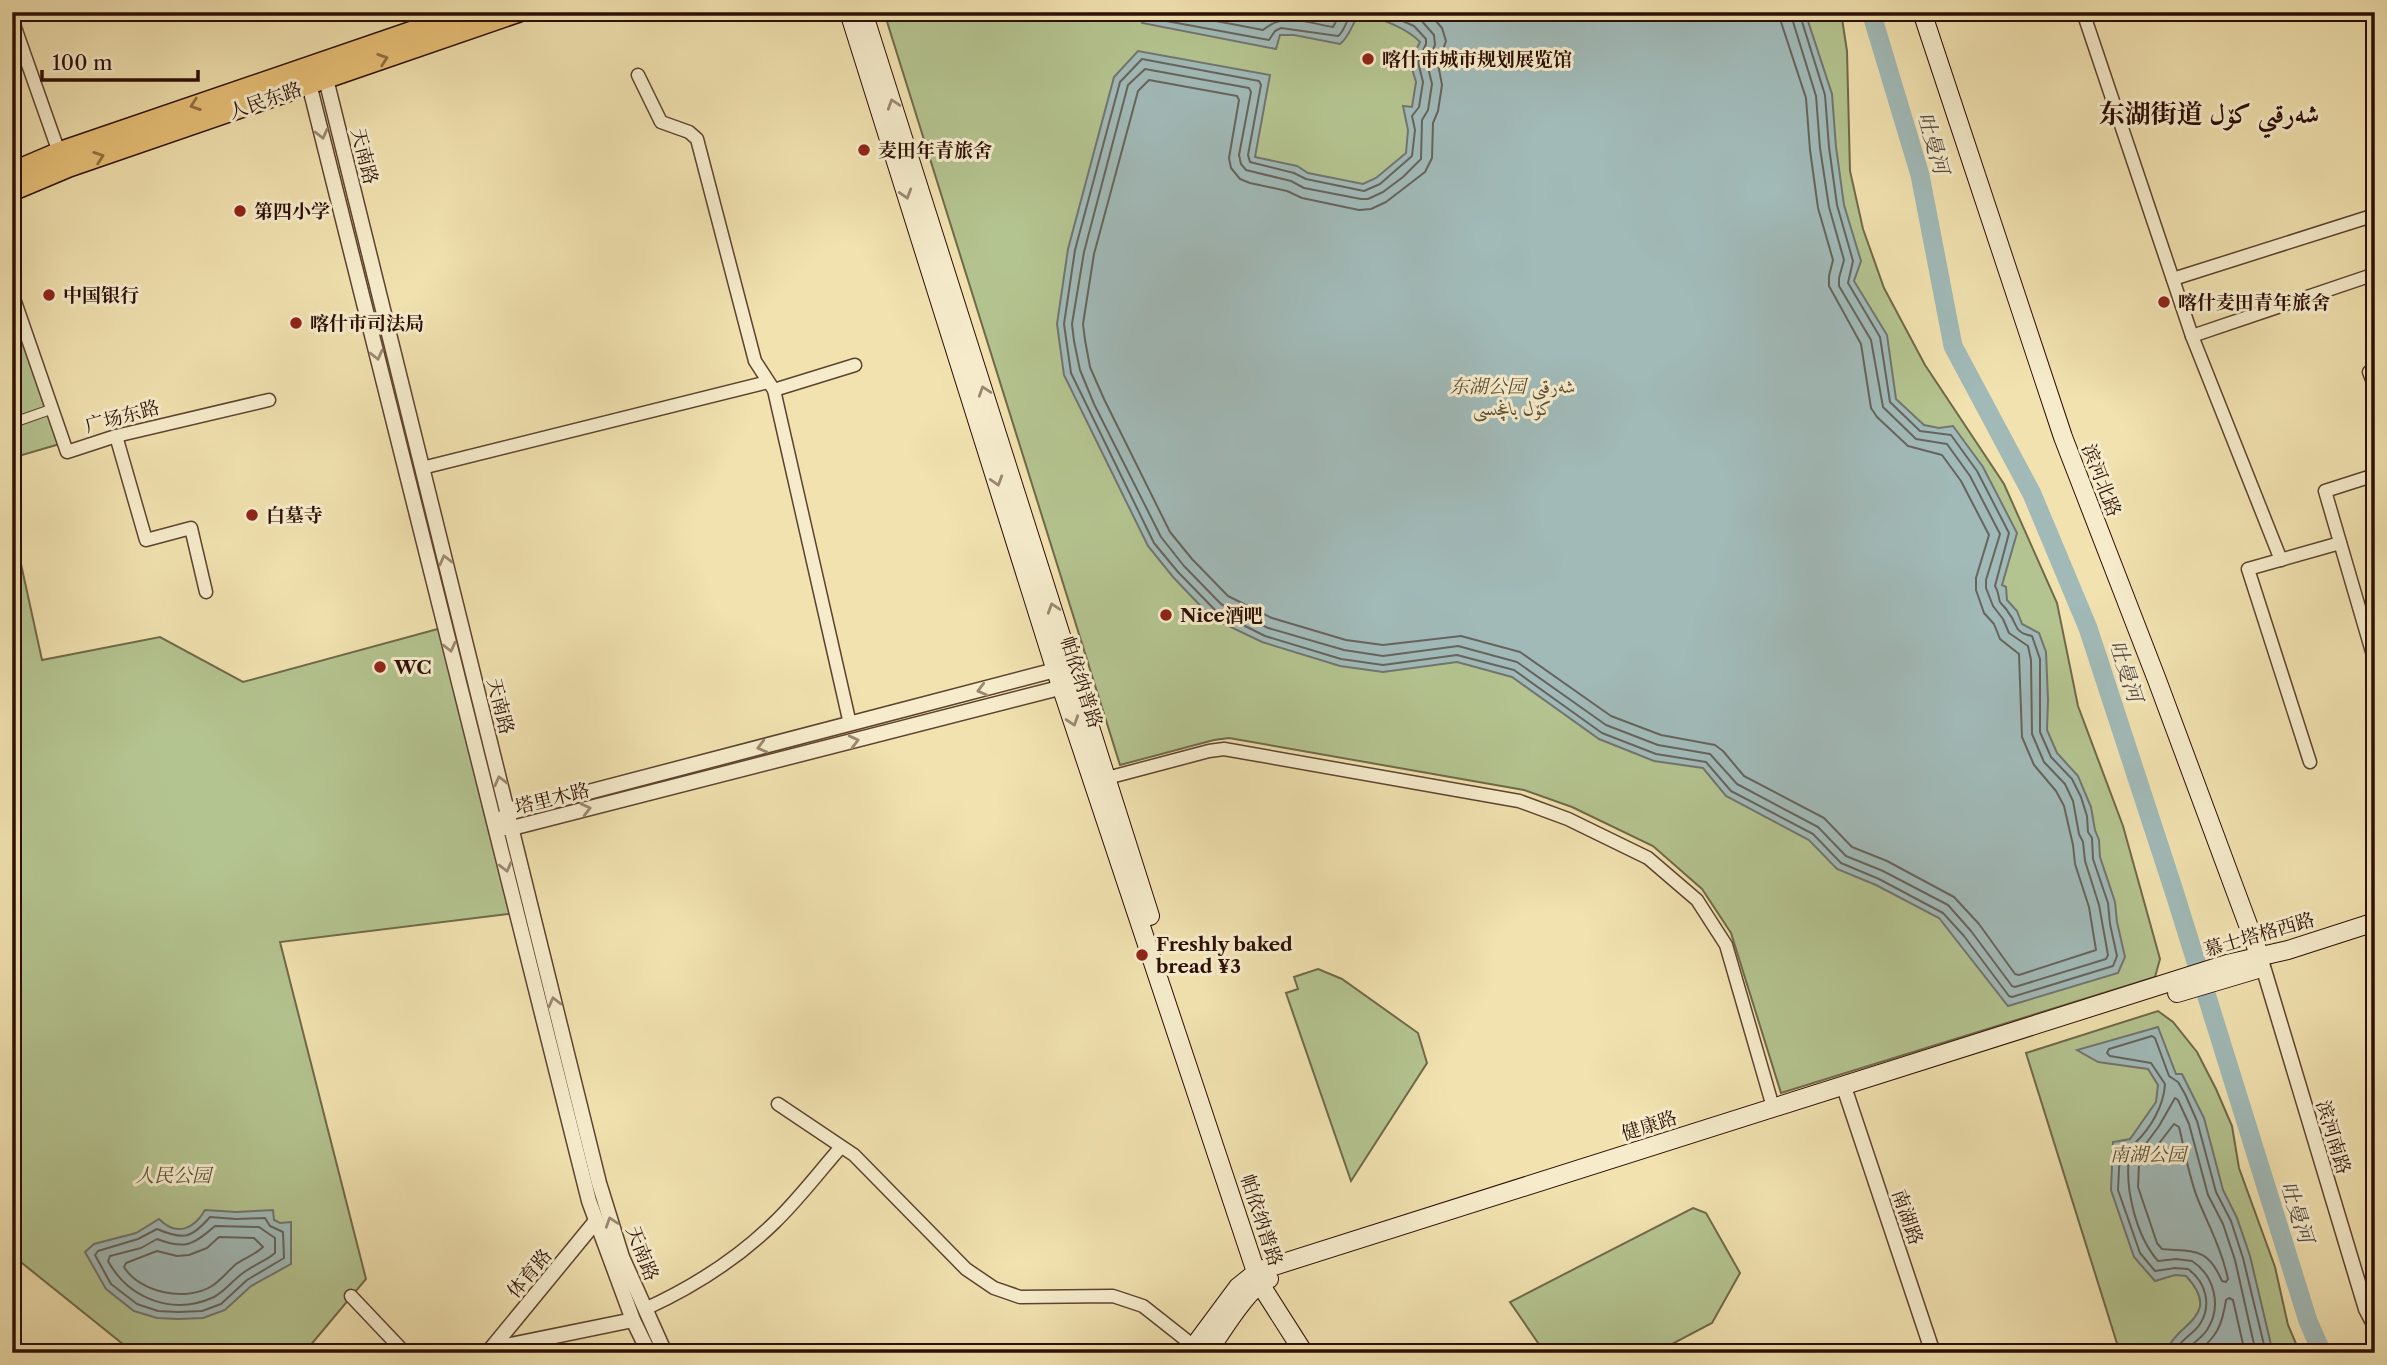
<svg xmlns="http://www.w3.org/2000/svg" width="2387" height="1365" viewBox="0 0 2387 1365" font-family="'Libre Caslon Text',Amiri,'Noto Serif SC',serif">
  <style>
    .green { fill: #b4c490; stroke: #70694a; stroke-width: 2 }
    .water { fill: #a1bab8; stroke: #727570; stroke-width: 2 }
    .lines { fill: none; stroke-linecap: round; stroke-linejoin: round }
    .shore { stroke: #66645e; stroke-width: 2 }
    .river { stroke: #a1bab8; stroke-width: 19 }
    .pedestrian-casing { stroke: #5d432f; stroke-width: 11 }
    .minor-casing { stroke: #5d432f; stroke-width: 15 }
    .tertiary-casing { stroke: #5d432f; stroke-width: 17 }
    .secondary-casing { stroke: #2c0e04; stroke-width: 20 }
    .primary-casing { stroke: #2c0e04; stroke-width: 22 }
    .pedestrian { stroke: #f6eccc; stroke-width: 9 }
    .minor { stroke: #f6eccc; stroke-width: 12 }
    .tertiary { stroke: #f6eccc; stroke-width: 14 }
    .secondary { stroke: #f6eccc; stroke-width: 18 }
    .primary { stroke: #e8c178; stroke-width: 19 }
    .oneway { stroke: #937044 }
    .oneway2 { stroke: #9b8872 }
    .poi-dot { fill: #8f2418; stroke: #f6eccc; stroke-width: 2.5 }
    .labels { text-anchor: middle; stroke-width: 6; stroke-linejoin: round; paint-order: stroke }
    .poi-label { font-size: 19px; font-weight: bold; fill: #2c0e04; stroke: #f6eccc; text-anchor: start }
    .street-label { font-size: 19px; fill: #2c0e04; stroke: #f6eccc }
    .park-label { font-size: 19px; font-style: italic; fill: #5c4e35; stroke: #f6eccc }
    .water-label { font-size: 21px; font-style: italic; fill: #554a43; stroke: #f6eccc }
    .district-label { font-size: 26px; font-weight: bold; fill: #2c0e04; stroke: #f6eccc }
  </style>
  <rect width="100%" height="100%" fill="#f1e2b0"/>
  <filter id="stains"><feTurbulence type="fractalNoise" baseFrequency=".00286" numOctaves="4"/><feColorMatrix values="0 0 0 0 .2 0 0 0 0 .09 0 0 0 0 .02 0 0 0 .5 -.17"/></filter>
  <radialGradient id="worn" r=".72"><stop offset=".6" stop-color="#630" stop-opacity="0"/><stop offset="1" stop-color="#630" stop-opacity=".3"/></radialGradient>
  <g class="green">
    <polygon points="884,12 1841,12 1847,51 1850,171 1863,229 1884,288 1925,365 2004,484 2057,603 2078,706 2123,826 2160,959 2155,977 1781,1093 1731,933 1702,889 1653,846 1572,807 1524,790 1229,738 1214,740 1120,765"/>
    <polygon points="12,293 63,443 12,458"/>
    <polygon points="12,523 42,660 160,637 243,682 445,627 517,913 280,942 366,1279 304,1353 127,1353 129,1349 12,1255"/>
    <polygon points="1318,969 1342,979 1418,1033 1427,1063 1351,1181 1286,993 1298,989 1294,977"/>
    <polygon points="2158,1011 2173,1022 2197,1052 2216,1089 2232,1126 2239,1168 2275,1267 2288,1325 2300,1353 2120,1353 2026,1053"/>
    <polygon points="1693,1208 1706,1213 1740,1273 1712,1323 1655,1353 1545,1353 1510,1302"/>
  </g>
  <g class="water">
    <path d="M1139 12H1805L1832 94 1836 147 1844 205 1861 261 1854 281 1887 335 1896 399 1924 425 1939 428 1953 426 1983 467 2017 533 2002 585 2006 587 2007 600 2017 611 2022 624 2039 633 2046 652 2048 700 2047 730 2057 753 2078 776 2091 807 2095 830 2099 840 2100 857 2115 902 2117 922 2125 957 2118 973 2008 1006 1939 918 1876 885 1837 869 1809 840 1726 796 1703 768 1654 761 1599 739 1512 677 1457 662 1383 672 1340 666 1262 642 1212 618 1173 577 1148 546 1064 375 1057 324 1068 249 1114 77 1138 51 1270 75 1255 157 1297 166 1308 173 1363 184 1376 178 1406 153 1408 130 1403 106 1412 107 1416 82 1410 62 1420 42C1407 28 1378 17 1360 14 1351 24 1351 35 1340 44L1294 35H1280L1276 49 1142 23Z"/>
    <path d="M2158 1027 2176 1074H2182L2204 1118 2223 1190 2237 1218 2250 1256 2273 1353H2167C2172 1324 2225 1318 2186 1276L2175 1275 2155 1281 2134 1257 2111 1190 2113 1142 2130 1139 2156 1102 2158 1085 2148 1069 2098 1062 2077 1050Z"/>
    <path d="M205 1210 236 1212 273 1210 274 1220 280 1223 291 1222V1264L251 1286 225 1310 203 1318 178 1319 157 1318 134 1311 106 1289 85 1252 94 1244 136 1233 159 1219C177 1237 194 1229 205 1210Z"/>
  </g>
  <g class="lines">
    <g class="shore">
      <path d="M1147 12 1150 18 1269 40 1275 31 1281 28 1338 36C1345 31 1346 20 1352 12"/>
      <path d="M1169 12 1263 30C1286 11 1306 23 1333 27L1341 12"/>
      <path d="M1382 12 1414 26 1426 39V44L1418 62 1423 82 1419 107 1412 116 1415 130 1412 156 1380 184 1364 191 1306 179 1294 173 1250 162 1248 155 1261 85 1259 81 1142 59 1120 82 1075 250 1064 324 1071 373 1154 543 1178 572 1217 612 1265 636 1341 659 1383 665 1457 655 1514 670 1602 733 1656 754 1706 762 1731 791 1813 834 1841 863 1879 879 1943 913 1964 936 2009 996 2012 997 2113 966 2117 956 2110 924 2108 903 2093 859 2092 838 2088 832 2087 816 2081 797 2072 779 2051 757 2040 732V659L2032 636C2012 632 2019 625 2008 612 2007 609 2002 605 2000 602 1998 596 1999 592 1995 586L2009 533 1977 471 1951 435 1920 431 1890 402 1880 337 1848 283 1853 261 1837 205 1829 147 1825 95 1799 12"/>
      <polyline points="1401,12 1420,19 1434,35 1435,45 1427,63 1432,84 1428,110 1422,120 1421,159 1403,177 1383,192 1368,199 1361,199 1304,188 1291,181 1246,170 1241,164 1239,155 1251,92 1249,88 1145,69 1128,85 1084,252 1072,324 1074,341 1080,370 1094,404 1161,537 1184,566 1221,604 1268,628 1344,650 1383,656 1458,646 1517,662 1606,725 1658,745 1710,754 1737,784 1818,827 1846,856 1883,871 1948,905 1971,931 2012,986 2015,987 2106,959 2108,955 2099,905 2085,861 2083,842 2079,834 2073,801 2065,784 2044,762 2032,734 2031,660 2028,646 2009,633 2003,619 1993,606 1986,588 1986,580 2000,534 1970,476 1947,444 1916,439 1883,407 1871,340 1839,286 1839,278 1844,260 1829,207 1820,148 1816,96 1790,12"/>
      <polyline points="1428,12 1442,28 1446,41 1438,64 1442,85 1438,111 1433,123 1432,158 1425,172 1386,202 1371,209 1359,210 1302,198 1287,191 1250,183 1240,179 1231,168 1229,158 1239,100 1237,96 1149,80 1138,91 1094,254 1083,324 1085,340 1090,367 1104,399 1170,532 1192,559 1228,596 1272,618 1346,640 1383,645 1461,636 1520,652 1611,716 1661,735 1715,745 1723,751 1744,776 1824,818 1852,847 1887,861 1954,897 1979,924 2015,974 2019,975 2096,950 2089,907 2075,864 2073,845 2064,806 2056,791 2034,765 2022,737 2019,654 2000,639 1994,624 1984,613 1976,590 1976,578 1989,535 1961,481 1942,455 1908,446 1877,417 1871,408 1861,344 1829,286 1829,276 1833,260 1818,208 1810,150 1806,98 1781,22 1780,12"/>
      <path d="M2174 1124 2179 1127C2185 1151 2189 1179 2199 1202 2210 1228 2222 1251 2228 1279L2226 1282 2222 1281C2207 1246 2192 1252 2162 1249L2157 1243 2138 1187 2139 1164 2150 1155Z"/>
      <path d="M210 1217 236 1219 265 1218 270 1226 283 1232 284 1258 247 1280 221 1304 202 1311 178 1312 158 1311 137 1304 111 1284 95 1255 98 1251 138 1239 157 1229C183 1240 191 1239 210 1217Z"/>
      <path d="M215 1226 259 1227 275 1238V1253C266 1261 253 1265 243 1273 233 1280 225 1291 214 1297 173 1316 129 1299 108 1261L110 1256 141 1248 157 1239C185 1250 193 1245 215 1226Z"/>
      <path d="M219 1237 254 1238 263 1247C256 1254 245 1258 236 1264 228 1271 221 1280 212 1286 186 1302 140 1293 124 1267L126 1263 157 1251 177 1256 189 1255 207 1248Z"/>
      <path d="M2174 1353C2179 1340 2193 1335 2200 1324 2212 1305 2206 1282 2188 1269L2175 1268 2155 1271 2140 1253 2118 1190 2120 1149C2125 1147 2131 1147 2135 1143 2151 1128 2164 1105 2165 1084L2151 1063 2110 1056 2107 1053 2109 1049 2152 1036 2155 1038 2169 1076 2178 1082 2185 1094 2197 1121 2216 1192 2231 1221 2243 1258 2266 1353"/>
      <path d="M2183 1353C2190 1345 2201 1339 2207 1330 2222 1307 2215 1276 2192 1261L2176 1259 2158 1261C2136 1236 2125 1189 2129 1157L2142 1149 2159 1126 2175 1098 2178 1100 2189 1124 2208 1195 2223 1224 2235 1260 2256 1353"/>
      <path d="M2197 1353C2217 1336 2222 1326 2226 1300L2229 1298 2233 1300 2245 1353"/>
    </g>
    <polyline class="river" points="1871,12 1920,175 1953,346 2032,494 2088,628 2174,891 2308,1321 2322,1353"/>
    <g class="pedestrian-casing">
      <polyline id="pedestrian" points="12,423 52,409"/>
    </g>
    <g class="minor-casing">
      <g id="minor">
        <polyline points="2083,12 2192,336 2281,560"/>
        <polyline points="12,19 61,158"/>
        <polyline points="638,75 661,122 689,132 697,139 755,361 774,390 850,724"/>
        <polyline points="2173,279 2375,215"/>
        <polyline points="12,293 67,452 116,436 269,400"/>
        <polyline points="2192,336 2375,274"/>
        <polyline points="2369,372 2375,387"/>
        <polyline points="774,390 855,365"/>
        <polyline points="116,436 146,540 191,528 206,592"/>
        <polyline points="422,468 768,382"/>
        <polyline points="2375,475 2325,491 2375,662"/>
        <polyline points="2310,762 2248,569 2340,543"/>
        <polyline points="1107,778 1209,751 1224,749 1519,801 1568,819 1648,858 1697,900 1726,945 1773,1107"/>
        <polyline points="778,1104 854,1155 966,1269 994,1288 1020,1297 1113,1296 1143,1306 1200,1351"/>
        <polyline points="351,1296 405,1353"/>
        <path d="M645 1309C691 1288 737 1259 774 1223 798 1200 819 1172 841 1147"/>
      </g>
    </g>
    <g class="tertiary-casing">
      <g id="tertiary">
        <polyline points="324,71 599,1183 622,1257 665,1353"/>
        <polyline points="307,76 589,1201 633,1320 649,1353"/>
        <polyline points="503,818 508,813 1063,668"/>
        <polyline points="504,828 512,828 1071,685"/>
        <polyline points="2261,960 2366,1309 2375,1326"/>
        <polyline points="1846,1093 1933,1353"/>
        <polyline points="491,1349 596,1221"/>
        <polyline points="488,1352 491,1349 633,1320"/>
      </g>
    </g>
    <g class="secondary-casing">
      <g id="secondary">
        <polyline points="849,12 1056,671 1260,1284 1304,1353"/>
        <polyline points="863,12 1150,916"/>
        <polyline points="1922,12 2063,437 2157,680 2260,957"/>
        <polyline points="2177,993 2261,968"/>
        <polyline points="1189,1353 1238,1287 1258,1271 2227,964 2288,950 2375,922"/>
        <path d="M1207 1353C1220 1335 1249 1285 1269 1279"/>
      </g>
    </g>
    <g class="primary-casing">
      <g id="primary">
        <polyline points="12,172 59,152 468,12"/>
        <polyline points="12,191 69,167 519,12"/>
      </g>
    </g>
    <use href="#pedestrian" class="pedestrian"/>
    <use href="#minor" class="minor"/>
    <use href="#tertiary" class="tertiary"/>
    <use href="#secondary" class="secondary"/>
    <use href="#primary" class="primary"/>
  </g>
  <defs><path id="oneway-chevron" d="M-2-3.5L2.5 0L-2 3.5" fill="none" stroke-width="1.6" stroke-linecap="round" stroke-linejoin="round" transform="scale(1.75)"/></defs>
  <g class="oneway">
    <use href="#oneway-chevron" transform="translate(383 59) rotate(-19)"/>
    <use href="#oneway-chevron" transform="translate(195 105) rotate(161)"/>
    <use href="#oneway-chevron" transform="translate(99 157) rotate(-19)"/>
  </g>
  <g class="oneway2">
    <use href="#oneway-chevron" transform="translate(893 104) rotate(-108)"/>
    <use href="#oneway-chevron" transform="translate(322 134) rotate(76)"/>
    <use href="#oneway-chevron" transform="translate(906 194) rotate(73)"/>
    <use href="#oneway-chevron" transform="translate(377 355) rotate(76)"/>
    <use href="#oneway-chevron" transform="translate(984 391) rotate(-108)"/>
    <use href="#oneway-chevron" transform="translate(997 481) rotate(73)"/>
    <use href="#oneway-chevron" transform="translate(445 560) rotate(-104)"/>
    <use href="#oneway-chevron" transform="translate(1053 608) rotate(-108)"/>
    <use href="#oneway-chevron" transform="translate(450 647) rotate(76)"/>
    <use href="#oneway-chevron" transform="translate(982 690) rotate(165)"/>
    <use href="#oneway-chevron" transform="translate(1073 721) rotate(72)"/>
    <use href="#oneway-chevron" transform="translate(854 741) rotate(-14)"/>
    <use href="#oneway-chevron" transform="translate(762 747) rotate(165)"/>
    <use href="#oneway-chevron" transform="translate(500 781) rotate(-104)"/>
    <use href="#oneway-chevron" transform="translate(586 809) rotate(-14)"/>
    <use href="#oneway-chevron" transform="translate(506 867) rotate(76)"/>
    <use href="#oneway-chevron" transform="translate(554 1002) rotate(-104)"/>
    <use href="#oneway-chevron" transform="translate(611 1222) rotate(-108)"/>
  </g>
  <g class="poi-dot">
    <circle cx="1368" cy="59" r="7"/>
    <circle cx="864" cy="150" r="7"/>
    <circle cx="240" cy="211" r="7"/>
    <circle cx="49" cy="295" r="7"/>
    <circle cx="2164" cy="302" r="7"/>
    <circle cx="296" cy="323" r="7"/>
    <circle cx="252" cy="515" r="7"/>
    <circle cx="1166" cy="615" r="7"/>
    <circle cx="380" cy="667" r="7"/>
    <circle cx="1142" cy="955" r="7"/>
  </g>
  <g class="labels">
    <g class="poi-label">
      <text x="1382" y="66">喀什市城市规划展览馆</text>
      <text x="878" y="157">麦田年青旅舍</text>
      <text x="254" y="218">第四小学</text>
      <text x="63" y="302">中国银行</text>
      <text x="2178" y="309">喀什麦田青年旅舍</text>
      <text x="310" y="330">喀什市司法局</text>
      <text x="266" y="522">白墓寺</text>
      <text x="1180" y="622">Nice酒吧</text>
      <text x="394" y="674">WC</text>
      <text x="1156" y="951">Freshly baked<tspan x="1156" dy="22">bread ¥3</tspan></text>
    </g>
    <g class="street-label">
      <text transform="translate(265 100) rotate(-19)" y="7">人民东路</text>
      <text transform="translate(365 156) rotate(76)" y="7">天南路</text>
      <text transform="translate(122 416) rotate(-15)" y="7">广场东路</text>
      <text transform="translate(2102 480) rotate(69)" y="7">滨河北路</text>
      <text transform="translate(1082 682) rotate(72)" y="7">帕依纳普路</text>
      <text transform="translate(501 706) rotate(76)" y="7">天南路</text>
      <text transform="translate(552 798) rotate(-14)" y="7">塔里木路</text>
      <text transform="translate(2259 934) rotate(-16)" y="7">慕士塔格西路</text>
      <text transform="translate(1649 1125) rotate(-18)" y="7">健康路</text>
      <text transform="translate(2334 1137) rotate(73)" y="7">滨河南路</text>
      <text transform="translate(1908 1217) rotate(71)" y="7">南湖路</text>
      <text transform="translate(1262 1220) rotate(72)" y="7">帕依纳普路</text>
      <text transform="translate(643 1253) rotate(69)" y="7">天南路</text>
      <text transform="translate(529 1273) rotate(-50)" y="7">体育路</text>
    </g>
    <g class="park-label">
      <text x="1513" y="393">东湖公园 شەرقىي<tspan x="1513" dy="22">كۆل باغچىسى</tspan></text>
      <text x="2148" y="1161">南湖公园</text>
      <text x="173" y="1182">人民公园</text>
    </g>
    <g class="water-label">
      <text transform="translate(1933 143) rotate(74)" y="7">吐曼河</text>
      <text transform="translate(2126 671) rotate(72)" y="7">吐曼河</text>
      <text transform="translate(2297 1212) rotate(72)" y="7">吐曼河</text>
    </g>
    <g class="district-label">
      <text x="2209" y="123">东湖街道 شەرقىي كۆل</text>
    </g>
  </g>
  <rect width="2387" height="1365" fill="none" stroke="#f1e2b0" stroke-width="42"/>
  <rect x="14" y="14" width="2359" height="1337" fill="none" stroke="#2c0e04" stroke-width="3.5"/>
  <rect x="21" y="21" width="2345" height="1323" fill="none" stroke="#2c0e04" stroke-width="2"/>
  <path d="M42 70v10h156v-10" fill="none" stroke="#2c0e04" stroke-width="3.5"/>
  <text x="52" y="70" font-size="21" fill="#2c0e04" stroke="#f6eccc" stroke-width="5" paint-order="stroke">100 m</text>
  <rect width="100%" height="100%" filter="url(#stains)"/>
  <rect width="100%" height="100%" fill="url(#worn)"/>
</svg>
